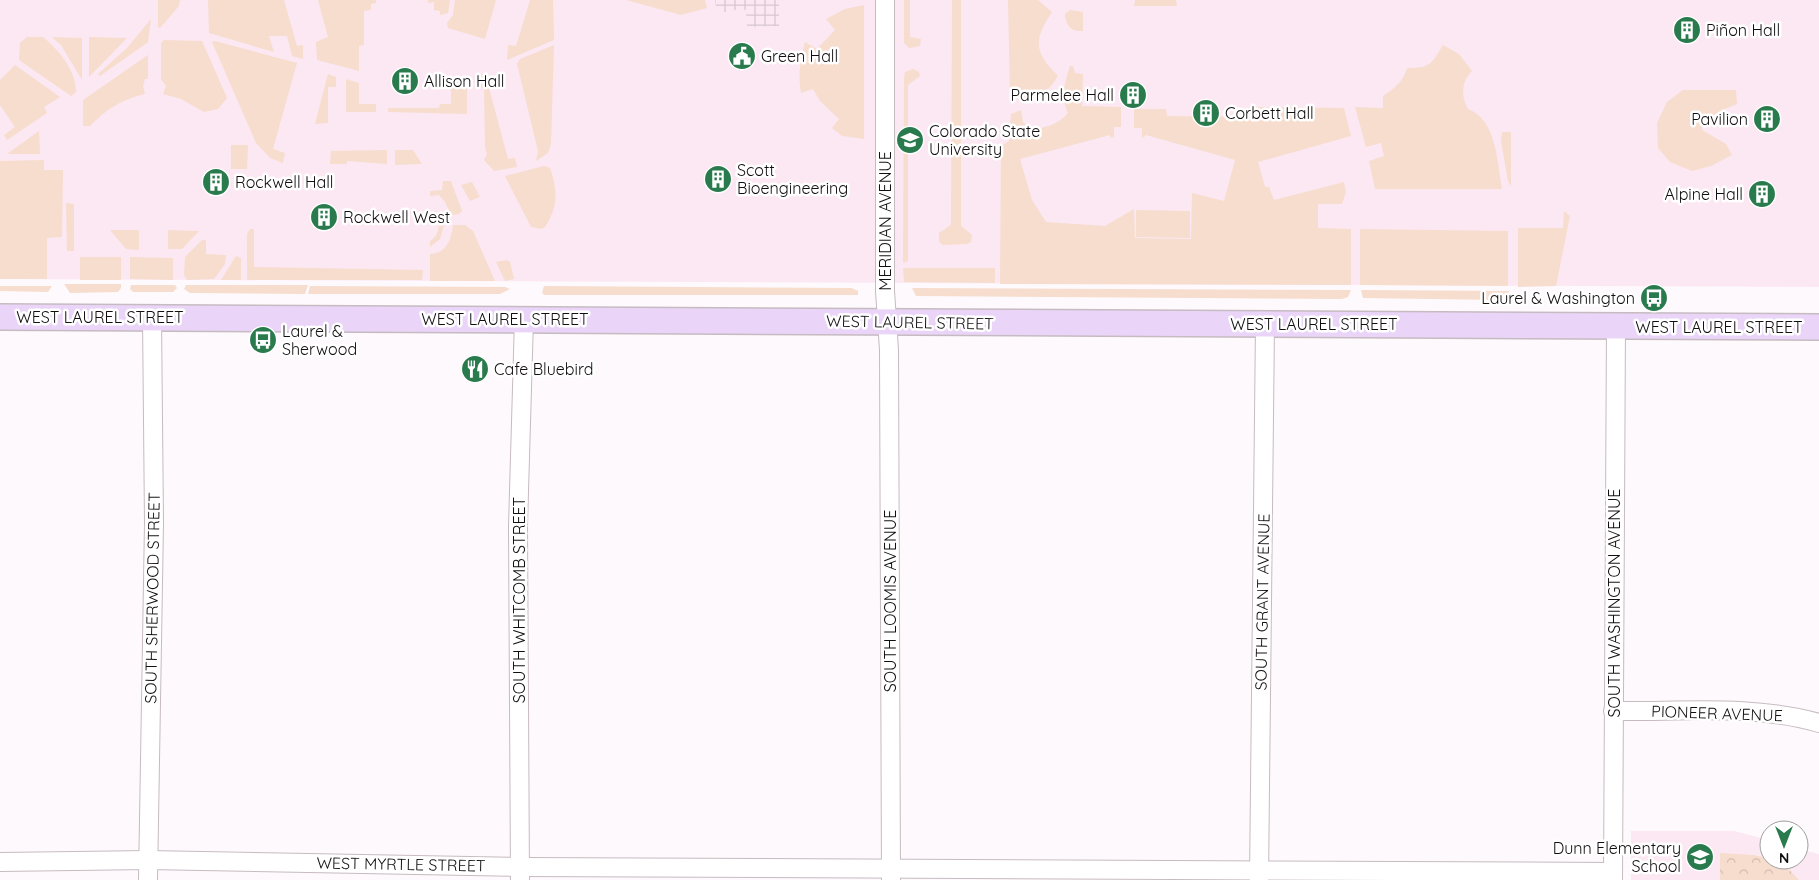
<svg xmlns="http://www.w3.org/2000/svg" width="1819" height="880" viewBox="0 0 1819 880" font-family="Quicksand,sans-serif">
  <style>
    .built { fill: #fce8f3 }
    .industrial { fill: url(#industrial-grid) }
    .green { fill: #f6ddce }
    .park { fill: url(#park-crowns) }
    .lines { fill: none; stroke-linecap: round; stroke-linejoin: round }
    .street-casing { stroke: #c6bbc1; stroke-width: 20 }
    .secondary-casing { stroke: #c6bbc1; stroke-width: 28 }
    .street { stroke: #fff; stroke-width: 18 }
    .secondary { stroke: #ead5f9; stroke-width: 25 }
    .labels { text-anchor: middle; stroke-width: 5; stroke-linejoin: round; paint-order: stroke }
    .poi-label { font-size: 16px; fill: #110e10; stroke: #fff; text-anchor: start }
    .street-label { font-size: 16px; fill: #110e10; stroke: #fff }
  </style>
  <defs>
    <pattern id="industrial-grid" width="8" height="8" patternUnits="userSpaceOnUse" patternTransform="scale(1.25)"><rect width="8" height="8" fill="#fce8f3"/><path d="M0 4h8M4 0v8" fill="none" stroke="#d7c6cf"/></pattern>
    <pattern id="park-crowns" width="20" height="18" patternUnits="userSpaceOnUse" patternTransform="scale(1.25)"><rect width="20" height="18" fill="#f6ddce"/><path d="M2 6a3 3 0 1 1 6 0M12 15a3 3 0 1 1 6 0" fill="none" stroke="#d2bcb0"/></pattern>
  </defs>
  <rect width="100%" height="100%" fill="#fef9fc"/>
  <g class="built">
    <polygon points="0,0 1819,0 1819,287 0,279"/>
    <polygon points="1631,831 1734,831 1769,840 1769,860 1799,860 1799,849 1819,854 1819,880 1631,880"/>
  </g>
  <polygon class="industrial" points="715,0 779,0 779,26 747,27 746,10 734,10 717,14"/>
  <g class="green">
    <polygon points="158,0 183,0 180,0 179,6 160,28 158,27"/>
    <polygon points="208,0 284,0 297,46 303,45 303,59 292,56 287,36 269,36 274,52 209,33"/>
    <polygon points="318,0 376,0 376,3 371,4 371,10 364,11 364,45 359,46 359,71 317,60 316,42 328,37"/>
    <polygon points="428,0 450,0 448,13 440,15 440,11 434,10 434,2 428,3"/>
    <polygon points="455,0 496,0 485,39 448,28 447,23 453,15"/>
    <polygon points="530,0 553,0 554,40 507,60 508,45 516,46"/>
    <polygon points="626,0 705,0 707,8 681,15"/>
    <polygon points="904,0 910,0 910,37 921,39 920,46 909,48 904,43"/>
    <polygon points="952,0 961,0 961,226 972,235 971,242 967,244 943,245 939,242 939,233 951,225"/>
    <path d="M1008 0H1038L1052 12C1033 41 1034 52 1058 76 1049 92 1034 102 1015 99L1010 92Z"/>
    <polygon points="1135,0 1176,0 1177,6 1134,6"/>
    <path d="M864 5V139L842 136 832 128 839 119 820 101 813 89 801 93C798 75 800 61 805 42L817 49 835 30 826 19 845 9Z"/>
    <path d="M1070 10 1083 12V31C1071 32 1066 26 1065 14Z"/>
    <polygon points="151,19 148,42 100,76 98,74 127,48"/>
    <path d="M27 37H43C59 50 76 71 76 92L71 96 19 60 20 43Z"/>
    <polygon points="52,37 82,38 82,80 61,45"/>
    <polygon points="89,37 127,38 89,77"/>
    <polygon points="164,40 202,41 227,98 218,109 204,112 181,99 163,94 166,86 161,79 161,43"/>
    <polygon points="215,41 297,63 273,149 285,153 283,163 270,158 256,143 212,42"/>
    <polygon points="554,45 551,144 548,153 536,161 538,151 517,64 520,59"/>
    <path d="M1443 45 1459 54 1472 71C1461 82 1461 96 1468 109 1497 120 1497 162 1502 189H1375L1369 161 1384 156 1381 143 1366 147 1355 107 1383 108V96C1395 88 1403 82 1407 68 1430 68 1431 65 1443 45Z"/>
    <path d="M148 55V79H145L143 86 145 94C123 99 106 109 90 126H83V100Z"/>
    <polygon points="15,65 60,97 44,107 47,113 7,140 4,135 15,127 0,105 0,80"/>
    <path d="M1070 66H1073L1075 73 1083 74 1082 106 1121 107V127H1114V137L1111 138 1110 135 1020 159 1032 200 1046 222 1105 226 1134 209 1135 238 1191 239 1192 193 1224 201 1235 160 1146 135 1142 138V128H1134V109H1166L1167 116 1245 117V107L1344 108 1351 136 1258 162 1265 187H1269L1274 200 1344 182 1346 192 1342 204H1318V228L1351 229V285L1000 284 1001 146 1009 141 1011 114 1021 110 1023 122 1031 129C1045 128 1058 125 1068 113 1060 97 1065 82 1070 66Z"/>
    <polygon points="913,69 919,72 920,76 908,85 908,261 903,263 904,77 905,72"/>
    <polygon points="485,73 508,159 515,158 517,167 494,171 484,160 487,154 485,147 484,88 476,88 475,76"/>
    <polygon points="328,74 336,77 336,87 328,87 328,123 315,124"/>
    <polygon points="346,79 359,83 359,104 376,104 376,112 346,112"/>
    <polygon points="467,79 467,114 388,112 388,108 439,108 440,104 451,104 451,83"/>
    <polygon points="1683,90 1736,90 1737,104 1720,111 1702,123 1702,130 1726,144 1732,155 1711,166 1692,171 1670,162 1658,148 1657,123 1667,102"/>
    <polygon points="39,131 40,154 7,154"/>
    <polygon points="1502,132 1511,132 1511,186 1508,181 1501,141"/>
    <polygon points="231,145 248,145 247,169 231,169"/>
    <polygon points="387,150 387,164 347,161 347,164 330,164 331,151"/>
    <polygon points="395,150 413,150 422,164 395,165"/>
    <polygon points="44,160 44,170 63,170 62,237 47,238 47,279 0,279 0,161"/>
    <path d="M544 166 550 168C558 191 558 207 545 227L541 229 531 227 505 176Z"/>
    <polygon points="443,181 451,181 462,211 459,214 451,215 445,202 439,195 430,196 430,191 442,190"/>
    <polygon points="472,182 480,197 470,201 461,185"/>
    <polygon points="66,203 74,204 74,251 67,251"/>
    <polygon points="1136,210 1190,211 1190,238 1136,237"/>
    <polygon points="1564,211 1570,216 1556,286 1518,287 1518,228 1563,228"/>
    <path d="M439 224 444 225 440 239 430 247V241C437 237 438 232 439 224Z"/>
    <path d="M453 225H465L473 231 495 281H430V254C447 253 451 240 453 225Z"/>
    <polygon points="250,229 254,229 254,267 423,270 422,280 247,280 247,234"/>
    <polygon points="1360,229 1508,231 1508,286 1360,285"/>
    <polygon points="110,230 139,230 139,250 126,249"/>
    <polygon points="168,230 199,231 182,249 168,249"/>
    <polygon points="202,240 206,240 206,254 226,255 225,264 214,279 187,280 184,275 185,257"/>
    <polygon points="236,256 241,258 241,280 221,280"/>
    <rect x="80" y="257" width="41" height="23"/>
    <polygon points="130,257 173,258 173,280 130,279"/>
    <polygon points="507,260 510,262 514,279 505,281 496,262"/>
    <polygon points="903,268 995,268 995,283 904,282"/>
    <polygon points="64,284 121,284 121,288 118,292 70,293"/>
    <polygon points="131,285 175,285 177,288 173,292 133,292 130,289"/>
    <polygon points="186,285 308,285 305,294 190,293 184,289"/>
    <polygon points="0,286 52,286 48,292 0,291"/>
    <polygon points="310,286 505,287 510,289 500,294 308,294"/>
    <polygon points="544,286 852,288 858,291 858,295 545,295 542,293"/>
    <polygon points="912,288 1351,290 1348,297 1342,299 916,296"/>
    <polygon points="1361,290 1509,291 1507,298 1501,300 1363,298"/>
  </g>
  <polygon class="park" points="1720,853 1754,855 1775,860 1783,863 1799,880 1720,880"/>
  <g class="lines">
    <g class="street-casing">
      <g id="street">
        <polyline points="885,0 885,291 889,350 891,879"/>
        <path d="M1613 711C1681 712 1753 704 1819 723"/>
        <polyline points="0,862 148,860 520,867 1613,872"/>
        <polyline points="148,880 154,523 152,317"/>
        <polyline points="520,880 518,526 524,319"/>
        <polyline points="1259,880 1265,324"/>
        <polyline points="1613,880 1616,326"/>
      </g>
    </g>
    <g class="secondary-casing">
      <polyline id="secondary" points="0,317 1819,327"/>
    </g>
    <use href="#street" class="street"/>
    <use href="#secondary" class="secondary"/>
  </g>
  <defs>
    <g id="building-disc" transform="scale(1.4375)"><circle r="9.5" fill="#297a4c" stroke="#fff"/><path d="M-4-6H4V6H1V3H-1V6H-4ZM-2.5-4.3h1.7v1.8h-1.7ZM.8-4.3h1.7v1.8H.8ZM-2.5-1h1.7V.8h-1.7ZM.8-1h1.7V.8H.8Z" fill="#fff"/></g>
    <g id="civic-disc" transform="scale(1.4375)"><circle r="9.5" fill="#297a4c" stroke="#fff"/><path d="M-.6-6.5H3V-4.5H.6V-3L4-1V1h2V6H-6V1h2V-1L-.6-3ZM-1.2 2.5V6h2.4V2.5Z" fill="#fff"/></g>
    <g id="university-disc" transform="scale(1.4375)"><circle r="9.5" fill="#297a4c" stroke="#fff"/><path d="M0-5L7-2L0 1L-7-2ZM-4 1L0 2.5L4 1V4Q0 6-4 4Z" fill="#fff"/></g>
    <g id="bus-disc" transform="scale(1.4375)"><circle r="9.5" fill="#297a4c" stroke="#fff"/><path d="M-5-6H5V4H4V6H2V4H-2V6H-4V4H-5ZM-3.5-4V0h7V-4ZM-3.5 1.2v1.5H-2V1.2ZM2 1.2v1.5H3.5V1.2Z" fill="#fff"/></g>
    <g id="restaurant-disc" transform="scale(1.4375)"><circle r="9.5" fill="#297a4c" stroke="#fff"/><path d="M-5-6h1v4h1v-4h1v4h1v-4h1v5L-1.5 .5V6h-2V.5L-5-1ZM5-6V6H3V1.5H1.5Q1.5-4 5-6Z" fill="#fff"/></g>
    <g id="school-disc" transform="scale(1.4375)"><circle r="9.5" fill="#297a4c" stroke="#fff"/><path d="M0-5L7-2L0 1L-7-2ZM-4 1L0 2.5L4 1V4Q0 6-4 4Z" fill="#fff"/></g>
  </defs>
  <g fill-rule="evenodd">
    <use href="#building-disc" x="1687" y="30"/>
    <use href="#civic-disc" x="742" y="56"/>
    <use href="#building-disc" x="405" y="81"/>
    <use href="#building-disc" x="1133" y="95"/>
    <use href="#building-disc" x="1206" y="113"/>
    <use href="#building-disc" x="1767" y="119"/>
    <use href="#university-disc" x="910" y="140"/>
    <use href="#building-disc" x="718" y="179"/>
    <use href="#building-disc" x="216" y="182"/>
    <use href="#building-disc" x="1762" y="194"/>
    <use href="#building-disc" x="324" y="217"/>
    <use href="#bus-disc" x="1654" y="298"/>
    <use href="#bus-disc" x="263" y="340"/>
    <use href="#restaurant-disc" x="475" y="369"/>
    <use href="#school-disc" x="1700" y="857"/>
  </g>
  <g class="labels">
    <g class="poi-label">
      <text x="1706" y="36">Piñon Hall</text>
      <text x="761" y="62">Green Hall</text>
      <text x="424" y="87">Allison Hall</text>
      <text x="1114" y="101" text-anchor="end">Parmelee Hall</text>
      <text x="1225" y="119">Corbett Hall</text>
      <text x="1748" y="125" text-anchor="end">Pavilion</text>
      <text x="929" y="137">Colorado State<tspan x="929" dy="18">University</tspan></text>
      <text x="737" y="176">Scott<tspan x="737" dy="18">Bioengineering</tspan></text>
      <text x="235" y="188">Rockwell Hall</text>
      <text x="1743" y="200" text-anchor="end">Alpine Hall</text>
      <text x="343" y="223">Rockwell West</text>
      <text x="1635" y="304" text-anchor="end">Laurel &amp; Washington</text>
      <text x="282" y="337">Laurel &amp;<tspan x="282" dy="18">Sherwood</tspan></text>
      <text x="494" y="375">Cafe Bluebird</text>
      <text x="1681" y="854" text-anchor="end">Dunn Elementary<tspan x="1681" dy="18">School</tspan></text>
    </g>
    <g class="street-label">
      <text transform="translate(885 221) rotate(-90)" y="6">MERIDIAN AVENUE</text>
      <text x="100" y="323">WEST LAUREL STREET</text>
      <text x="505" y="325">WEST LAUREL STREET</text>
      <text transform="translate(910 322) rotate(1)" y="6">WEST LAUREL STREET</text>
      <text x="1314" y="330">WEST LAUREL STREET</text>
      <text x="1719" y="333">WEST LAUREL STREET</text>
      <text transform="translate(152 598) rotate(-89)" y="6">SOUTH SHERWOOD STREET</text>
      <text transform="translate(519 600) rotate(-90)" y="6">SOUTH WHITCOMB STREET</text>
      <text transform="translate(890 601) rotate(-90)" y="6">SOUTH LOOMIS AVENUE</text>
      <text transform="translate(1262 602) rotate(-89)" y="6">SOUTH GRANT AVENUE</text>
      <text transform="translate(1614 603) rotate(-90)" y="6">SOUTH WASHINGTON AVENUE</text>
      <text transform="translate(1717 713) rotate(2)" y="6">PIONEER AVENUE</text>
      <text transform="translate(401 864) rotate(1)" y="6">WEST MYRTLE STREET</text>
    </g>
  </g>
  <g transform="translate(1784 845) rotate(180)"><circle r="24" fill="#ffffff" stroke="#a09f9f"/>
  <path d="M0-4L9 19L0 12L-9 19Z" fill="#297a4c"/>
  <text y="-8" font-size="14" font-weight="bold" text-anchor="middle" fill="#110e10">N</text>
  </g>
</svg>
